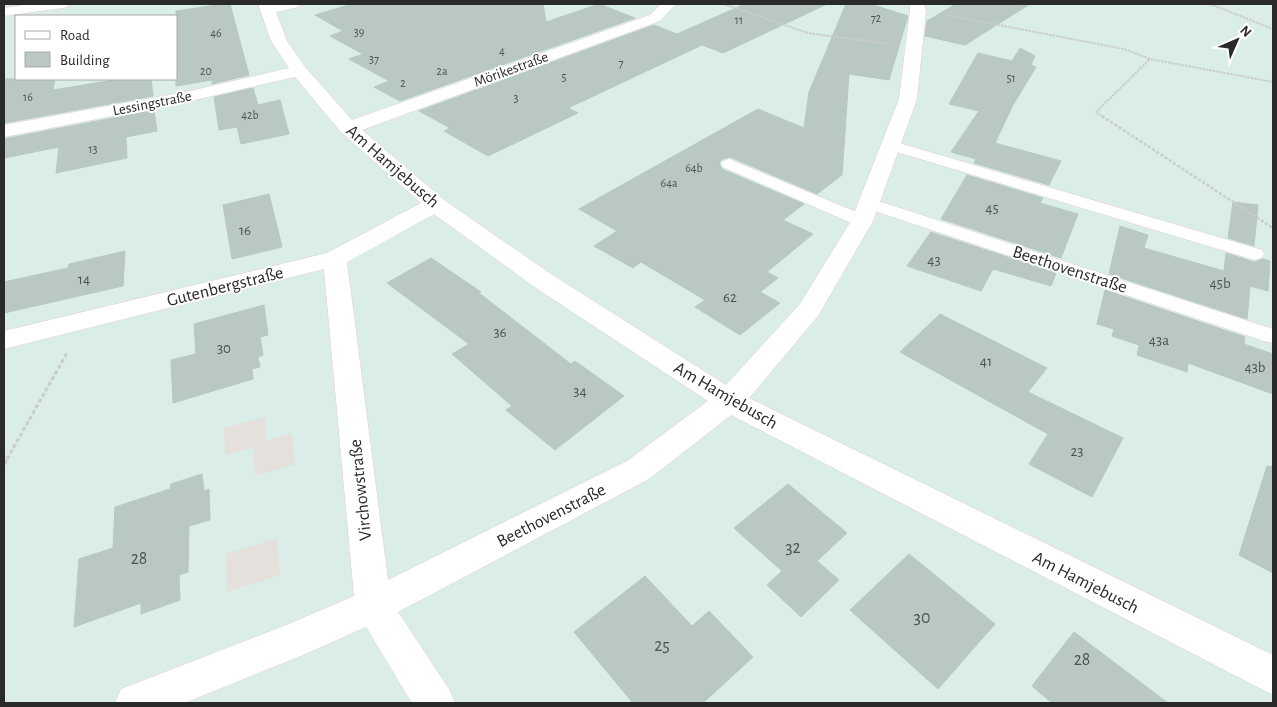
<svg xmlns="http://www.w3.org/2000/svg" width="1277" height="707" viewBox="0 0 1277 707" font-family="'Alegreya Sans',sans-serif">
  <style>
    .industrial { fill: #e5e0dc }
    .building { fill: #bac8c5; stroke: #b4c9c5 }
    .lines { fill: none; stroke-linecap: round; stroke-linejoin: round }
    .lane-casing { stroke: #e4cfd0; stroke-width: 1 }
    .street-casing { stroke: #e4cfd0; stroke-width: 1 }
    .path-far3 { stroke: #ccc; stroke-width: 2; stroke-dasharray: 2.5 1; stroke-linecap: butt }
    .path-far2 { stroke: #ccc; stroke-width: 2.5; stroke-dasharray: 3 2; stroke-linecap: butt }
    .path-far1 { stroke: #ccc; stroke-width: 3; stroke-dasharray: 4 2.5; stroke-linecap: butt }
    .path { stroke: #ccc; stroke-width: 4; stroke-dasharray: 5 3; stroke-linecap: butt }
    .lane { fill: #fff; fill-rule: evenodd }
    .street { fill: #fff; fill-rule: evenodd }
    .labels { text-anchor: middle; stroke-width: 4; stroke-linejoin: round; paint-order: stroke }
    .far-number-label { font-size: 12px; fill: #4e5251 }
    .far-street-label { font-size: 15px; fill: #2a2a2a; stroke: #fff }
    .number-label { font-size: 15px; fill: #4e5251 }
    .street-label { font-size: 18px; fill: #2a2a2a; stroke: #fff }
    .near-number-label { font-size: 18px; fill: #4e5251 }
  </style>
  <rect width="100%" height="100%" fill="#daede8"/>
  <g class="industrial">
    <polygon points="265,417 266,440 292,433 295,464 255,476 253,448 225,455 224,428"/>
    <polygon points="277,538 280,575 227,592 226,554"/>
  </g>
  <g class="building">
    <polygon points="224,4 230,4 249,75 212,84 212,80 176,86 176,11"/>
    <polygon points="352,4 543,4 546,22 599,4 635,18 400,101 374,87 389,81 349,59 363,54 330,36 343,31 315,15"/>
    <polygon points="745,4 827,4 723,53 702,45 568,108 578,113 488,156 444,131 450,128 419,111 654,25 677,34"/>
    <polygon points="846,4 870,4 908,16 889,80 849,74 842,175 817,194 730,157 722,159 719,163 722,169 804,204 783,220 813,234 767,272 778,278 760,292 780,303 740,335 695,307 705,300 641,262 633,268 594,246 617,231 579,209 758,109 804,128 809,92"/>
    <polygon points="956,4 1030,4 965,45 925,36 927,21"/>
    <polygon points="1020,48 1035,56 1031,65 1036,67 1013,105 995,143 1061,161 1049,185 974,163 976,159 951,152 979,111 949,104 978,53 1012,61"/>
    <polygon points="4,79 55,79 53,90 120,79 151,79 153,96 4,123"/>
    <polygon points="253,88 258,105 280,100 289,134 241,144 237,127 219,130 214,97"/>
    <polygon points="154,110 157,131 126,137 127,158 56,173 59,147 4,158 4,139"/>
    <polygon points="967,175 1043,198 1040,203 1078,214 1061,258 941,219"/>
    <polygon points="269,194 282,247 232,259 223,205"/>
    <polygon points="1233,202 1258,205 1254,246 1228,238"/>
    <polygon points="1120,226 1148,235 1144,248 1224,271 1226,253 1254,262 1263,259 1270,261 1268,291 1250,286 1247,319 1109,274"/>
    <polygon points="931,232 1056,273 1051,286 993,269 981,291 907,266"/>
    <polygon points="125,251 123,286 4,313 4,282 68,268 69,264"/>
    <polygon points="431,258 481,292 479,293 571,364 575,361 624,396 555,450 506,410 512,406 452,354 469,344 387,283"/>
    <polygon points="1105,290 1245,337 1244,344 1273,354 1273,394 1188,363 1187,372 1137,355 1139,345 1112,336 1114,329 1097,324"/>
    <polygon points="264,305 268,335 260,337 263,355 258,357 260,367 252,369 253,379 173,403 171,360 196,354 194,324"/>
    <polygon points="940,314 1047,368 1028,392 1123,438 1092,497 1029,464 1048,434 900,352"/>
    <polygon points="1267,466 1273,467 1273,573 1239,555"/>
    <polygon points="202,474 204,491 209,489 210,520 189,526 188,572 179,575 180,600 141,614 141,603 74,627 79,559 113,548 115,507 170,489 171,484"/>
    <polygon points="788,484 847,533 817,561 839,580 801,617 767,585 782,571 734,528"/>
    <polygon points="909,554 995,624 938,689 850,610"/>
    <polygon points="645,576 692,626 709,611 753,657 703,703 633,703 574,632"/>
    <polygon points="1074,632 1168,703 1052,703 1032,686"/>
  </g>
  <g class="lines">
    <g class="lane-casing">
      <g id="lane">
        <polygon points="889,140 1262,250 1264,254 1262,258 1255,260 1248,258 884,148 881,145 884,142"/>
        <polygon points="729,159 868,217 871,221 868,225 862,226 856,225 723,167 721,164 723,161"/>
        <polygon points="869,198 1273,329 1273,343 1264,341 863,207 860,203 863,199"/>
      </g>
    </g>
    <g class="street-casing">
      <g id="street">
        <polygon points="31,4 69,4 67,7 62,8 4,16 4,8"/>
        <path d="M258 4H300L298 7 276 12 287 41 305 67 352 120 650 15 661 4H676L660 21 362 130 444 200 551 274 726 385 800 304 851 221 899 99 910 11V4H924L926 11 917 99 873 221 818 316 749 398 1273 655V695L731 415 649 479 398 612 449 689 455 703H412L366 627 303 655 184 703H115L121 689 284 626 354 596 324 269 4 349V331L327 253 421 203 341 132 295 77 190 101 4 137V125L190 91 289 68 271 41ZM434 214 533 286 708 401 627 461 388 580 347 262Z"/>
      </g>
    </g>
    <g class="path-far3">
      <polyline points="723,4 808,33 887,44"/>
      <polyline points="1210,4 1273,29"/>
      <polyline points="946,15 1124,49 1150,59 1273,82"/>
      <polyline points="1103,117 1096,112 1150,59"/>
    </g>
    <polyline class="path-far2" points="1102,116 1273,228"/>
    <polyline class="path-far1" points="7,459 67,353"/>
    <polyline class="path" points="4,464 7,458"/>
    <use href="#lane" class="lane"/>
    <use href="#street" class="street"/>
  </g>
  <g class="labels">
    <g class="far-number-label">
      <text x="876" y="22">72</text>
      <text x="739" y="24">11</text>
      <text x="359" y="36">39</text>
      <text x="216" y="37">46</text>
      <text x="502" y="55">4</text>
      <text x="374" y="63">37</text>
      <text x="621" y="67">7</text>
      <text x="206" y="75">20</text>
      <text x="442" y="75">2a</text>
      <text x="564" y="81">5</text>
      <text x="1011" y="82">51</text>
      <text x="403" y="87">2</text>
      <text x="28" y="101">16</text>
      <text x="516" y="102">3</text>
      <text x="250" y="119">42b</text>
      <text x="93" y="153">13</text>
      <text x="694" y="172">64b</text>
      <text x="669" y="187">64a</text>
    </g>
    <g class="far-street-label">
      <text transform="translate(511 69) rotate(-20)" y="5">Mörikestraße</text>
      <text transform="translate(152 103) rotate(-11)" y="5">Lessingstraße</text>
    </g>
    <g class="number-label">
      <text x="992" y="213">45</text>
      <text x="245" y="235">16</text>
      <text x="934" y="265">43</text>
      <text x="84" y="284">14</text>
      <text x="1220" y="288">45b</text>
      <text x="730" y="302">62</text>
      <text x="500" y="337">36</text>
      <text x="1159" y="345">43a</text>
      <text x="224" y="353">30</text>
      <text x="986" y="366">41</text>
      <text x="1255" y="372">43b</text>
      <text x="580" y="396">34</text>
      <text x="1077" y="456">23</text>
    </g>
    <g class="street-label">
      <text transform="translate(393 166) rotate(41)" y="6">Am Hamjebusch</text>
      <text transform="translate(1070 269) rotate(18)" y="6">Beethovenstraße</text>
      <text transform="translate(225 286) rotate(-14)" y="6">Gutenbergstraße</text>
      <text transform="translate(726 395) rotate(30)" y="6">Am Hamjebusch</text>
      <text transform="translate(360 490) rotate(-96)" y="6">Virchowstraße</text>
      <text transform="translate(551 515) rotate(-27)" y="6">Beethovenstraße</text>
      <text transform="translate(1086 582) rotate(27)" y="6">Am Hamjebusch</text>
    </g>
    <g class="near-number-label">
      <text x="793" y="553">32</text>
      <text x="139" y="564">28</text>
      <text x="922" y="623">30</text>
      <text x="662" y="651">25</text>
      <text x="1082" y="665">28</text>
    </g>
  </g>
  <rect width="1277" height="707" fill="none" stroke="#2a2a2a" stroke-width="10"/>
  <rect x="15" y="15" width="162" height="65" fill="#ffffff" stroke="#aaaaaa"/>
  <rect x="25" y="31" width="25" height="8" fill="#ffffff" stroke="#aaaaaa"/>
  <text x="60" y="40" font-size="15" fill="#2a2a2a">Road</text>
  <rect x="25" y="52" width="25" height="15" fill="#bac8c5" stroke="#aaaaaa"/>
  <text x="60" y="65" font-size="15" fill="#2a2a2a">Building</text>
  <g transform="translate(1237 40) rotate(45)" stroke="#ffffff" stroke-width="4" paint-order="stroke">
  <path d="M0-4L9 19L0 12L-9 19Z" fill="#2a2a2a"/>
  <text y="-8" font-size="14" font-weight="bold" text-anchor="middle" fill="#2a2a2a">N</text>
  </g>
</svg>
